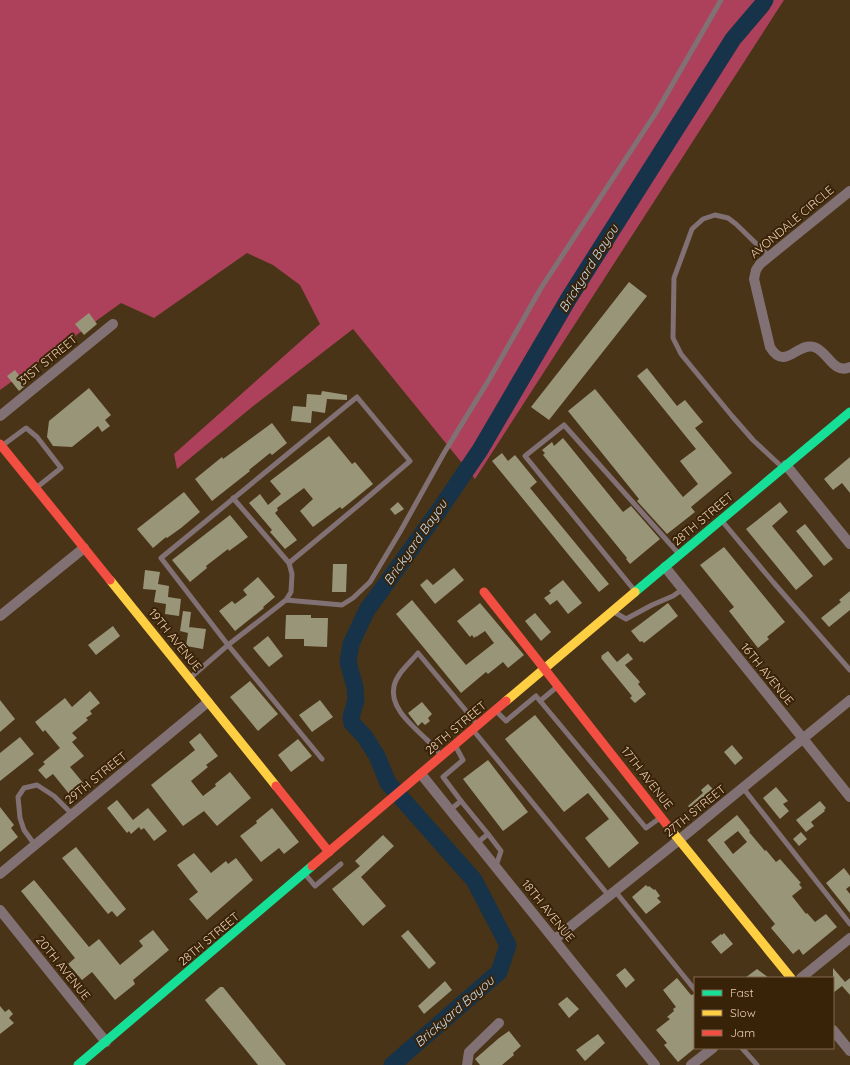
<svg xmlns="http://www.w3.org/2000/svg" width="850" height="1065" viewBox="0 0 850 1065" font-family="Quicksand,sans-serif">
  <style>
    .forest { fill: #ad415b }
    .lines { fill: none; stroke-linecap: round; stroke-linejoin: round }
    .river { stroke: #163349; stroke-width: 17 }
    .building { fill: #999579; fill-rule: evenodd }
    .lane { stroke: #817174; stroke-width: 5 }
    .street { stroke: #817174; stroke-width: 10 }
    .fast { stroke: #16e098; stroke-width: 9 }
    .slow { stroke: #ffcf43; stroke-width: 9 }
    .jam { stroke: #f24e42; stroke-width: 9 }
    .labels { text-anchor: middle; stroke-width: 4; stroke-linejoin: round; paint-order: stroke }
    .street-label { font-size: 12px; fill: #ecceb1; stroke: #392308 }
    .water-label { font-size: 13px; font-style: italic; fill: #c4daef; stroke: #392308 }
  </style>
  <rect width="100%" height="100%" fill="#4a3417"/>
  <polygon class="forest" points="0,0 784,0 475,479 353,329 252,407 177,469 174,454 320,324 300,285 273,265 247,253 154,318 121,303 0,390"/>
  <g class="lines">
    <polyline class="river" points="392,1065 499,972 508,945 474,880 388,783 377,756 365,737 352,723 351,717 356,700 355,687 348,662 351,644 367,610 440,509 480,450 569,298 733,39 762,5 765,0"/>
  </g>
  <g class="building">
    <polygon points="629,282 647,296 549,420 531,407"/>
    <polygon points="89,313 97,324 84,335 75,324"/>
    <polygon points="647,368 677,406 685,400 703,422 695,428 732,473 691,507 695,512 667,534 637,501 639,499 568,411 595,389 683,497 698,484 680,461 696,449 637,376"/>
    <polygon points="15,370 26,385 19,391 7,376"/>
    <polygon points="89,388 111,415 105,420 110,426 102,432 98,426 72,447 53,446 47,437 49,421"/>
    <polygon points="322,391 347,395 347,400 327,399 325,413 312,411 311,423 291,421 293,406 306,407 307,394 321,395"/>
    <polygon points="272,423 287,443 272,455 270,453 249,470 250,471 212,501 195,479 222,457 223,459"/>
    <polygon points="329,436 352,464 355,462 373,484 342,509 340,507 313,527 300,511 313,499 304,488 277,508 278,510 275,513 297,540 285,549 270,532 272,530 249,503 260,494 268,505 281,494 270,481"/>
    <polygon points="563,438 623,512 631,506 660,539 630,564 626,559 627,558 543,455 545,453 542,450 552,442 554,446"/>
    <polygon points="502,453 508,461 515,455 537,482 530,488 609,584 599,592 492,461"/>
    <polygon points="850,457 850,493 842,483 833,490 824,479"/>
    <polygon points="184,492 200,512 181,528 167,538 166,537 153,548 137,529"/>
    <polygon points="398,502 404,509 395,515 390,509"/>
    <polygon points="780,502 788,512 772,526 813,576 796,590 746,529"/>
    <polygon points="230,515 248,537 229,551 228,549 206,566 207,568 190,582 172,560"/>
    <polygon points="805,524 833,559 824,566 796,531"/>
    <polygon points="724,547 785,622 767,637 769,639 758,648 729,611 734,607 700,565"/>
    <polygon points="333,564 347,564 346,592 332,592"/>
    <polygon points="454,568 464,580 435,604 420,585 427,579 433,585"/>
    <polygon points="145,570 160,572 158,584 169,586 168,597 181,599 179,616 165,614 166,604 154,602 156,590 143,589"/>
    <polygon points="258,577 275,597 263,607 264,608 235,631 219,611 232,601 235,604 247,595 243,590"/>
    <polygon points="563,580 582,603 568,614 557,600 550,605 544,598 551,593 549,591"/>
    <polygon points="850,591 850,610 829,627 821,618 841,602 839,600"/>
    <polygon points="412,600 466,665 494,643 485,631 476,637 476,636 474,638 472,635 470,637 457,621 480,603 524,655 508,668 503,662 488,674 486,672 461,693 396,614"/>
    <polygon points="668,603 678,616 644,643 642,641 640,642 631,631"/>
    <polygon points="183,611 191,612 189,628 189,627 206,629 203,649 186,646 188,633 180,631"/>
    <polygon points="535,613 551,632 541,641 525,621"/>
    <polygon points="286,615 311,615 311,618 328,618 327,647 304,646 304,639 285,639"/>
    <polygon points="113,626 120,636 96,655 88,645"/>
    <polygon points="268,636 283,656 269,667 253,648"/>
    <polygon points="608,651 617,662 628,653 633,659 625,665 640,682 638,684 646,694 635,703 630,698 632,696 601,658 602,657 601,656"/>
    <polygon points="250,681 278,714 258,731 230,697"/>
    <polygon points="90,691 100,703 90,711 92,714 86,718 88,720 72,733 77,738 72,742 84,756 70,767 84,784 70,795 53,774 46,779 38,770 45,764 43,762 60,748 45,730 43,732 35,722 65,698 72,707"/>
    <polygon points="0,700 15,719 0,732"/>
    <polygon points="320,700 333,717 312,732 299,715"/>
    <polygon points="422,702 432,714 428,718 430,721 425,725 422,722 418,726 408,713"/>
    <polygon points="535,715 639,843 609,868 585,838 609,819 588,793 564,812 505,739"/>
    <polygon points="200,733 218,756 206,765 208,767 191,781 203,796 216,786 215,784 230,772 251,798 217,826 204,811 183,826 151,785 195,750 189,742"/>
    <polygon points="20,737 34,754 0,781 0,753"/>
    <polygon points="298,739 312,756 291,772 278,755"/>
    <polygon points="732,745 743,758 735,765 724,752"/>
    <polygon points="488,760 528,812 503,831 463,779"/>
    <polygon points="708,784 715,791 710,795 712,798 694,813 688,806 703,793 701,790"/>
    <polygon points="776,787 788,801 783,804 789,811 780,819 763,798"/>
    <polygon points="117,800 133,820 148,808 167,831 154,841 144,828 141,830 139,827 131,834 129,831 127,833 107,808"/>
    <polygon points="820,801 826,808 824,810 825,811 811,822 814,826 806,832 796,820"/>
    <polygon points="0,807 14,825 11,828 18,837 0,852"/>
    <polygon points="272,808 299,842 284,854 279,848 261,862 240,836 257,823 256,821"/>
    <path d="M737 815 750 831 749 832 765 851 766 850 776 862 780 859 801 883 799 884 802 888 792 896 806 914 807 913 815 922 826 914 837 927 803 955 799 949 793 954 771 928 775 924 707 840ZM738 831 747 842 733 854 724 842Z"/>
    <polygon points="801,832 807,839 799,846 793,839"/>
    <polygon points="383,835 394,846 361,877 386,906 363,926 332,889 360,866 355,861"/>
    <polygon points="76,847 126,909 117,917 112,911 108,914 62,858"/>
    <polygon points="194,853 211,873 226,861 228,864 236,858 253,880 207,920 189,899 198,892 177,865"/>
    <polygon points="844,868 850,876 850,886 846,889 850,894 850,913 826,883"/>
    <polygon points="34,880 89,947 99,939 120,965 143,946 139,941 153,930 169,950 133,980 135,984 115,1000 92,972 82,980 68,964 75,958 21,891"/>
    <polygon points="646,885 648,887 649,886 654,890 655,889 660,896 657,898 661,902 646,914 632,897"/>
    <polygon points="408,930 436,963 429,969 401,936"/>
    <polygon points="724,933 733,944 721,954 711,942 721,934 722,935"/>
    <polygon points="625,968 635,980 626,988 616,975"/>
    <polygon points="833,968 845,982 850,978 850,995 842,986 833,993"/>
    <polygon points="757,969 769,978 745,978"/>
    <polygon points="677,978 691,995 695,994 695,1048 678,1062 664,1045 667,1043 656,1030 670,1019 667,1017 674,1011 673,1009 676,1007 663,990"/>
    <polygon points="445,981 452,990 424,1014 418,1006"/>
    <polygon points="220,987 223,987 286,1065 258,1065 205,1000"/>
    <polygon points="567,997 579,1009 569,1018 558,1004"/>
    <polygon points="0,1006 5,1012 9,1009 13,1014 9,1018 14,1023 0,1034"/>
    <polygon points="509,1031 521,1046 513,1053 514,1055 502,1065 480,1065 475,1059 499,1038"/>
    <polygon points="598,1034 605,1043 585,1061 576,1050"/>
  </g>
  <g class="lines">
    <g class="lane">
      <polyline points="769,256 736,224 728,218 715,215 703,219 692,229 674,278 673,338 681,354 732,416 753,440 782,467"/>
      <polyline points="3,445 26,428 37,437 61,468 36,488"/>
      <polyline points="233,498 289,563 360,504 410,461 357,397 161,558 228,645 322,759"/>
      <polyline points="722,521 773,582 850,670"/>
      <polyline points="635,591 525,456 564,425 679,554"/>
      <polyline points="286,600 291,592 292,574 289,563"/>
      <polyline points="614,612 626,619 652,605 673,596 683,589"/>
      <polyline points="190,678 228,645 286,600 342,605 353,598 370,582 400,532 444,453 490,378 541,288 657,111 721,0"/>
      <polyline points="540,701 558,686"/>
      <polyline points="496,711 506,721 536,696 646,828 660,818"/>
      <polyline points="473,730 609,896"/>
      <path d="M441 755C436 750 432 744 426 739 413 726 389 708 394 686 397 673 410 663 418 653L477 724"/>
      <polyline points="743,788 850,924"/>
      <polyline points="461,801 488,834 477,843"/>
      <polyline points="450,810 461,801 443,777 463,760 456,747"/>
      <polyline points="488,834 501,851 496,866"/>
      <polyline points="35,845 24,830 20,818 18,797 24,788 37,785 54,796 72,814"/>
      <polyline points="305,874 315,886 341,864"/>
      <polyline points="615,891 695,990"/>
      <polyline points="742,1048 757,1065"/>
    </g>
    <g class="street">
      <path d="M850 191 760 264 756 270 754 279 770 347C785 372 797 342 814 347 828 351 833 375 850 367"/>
      <polyline points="0,416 113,324"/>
      <polyline points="786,465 850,544"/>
      <polyline points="665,567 850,797"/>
      <polyline points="0,616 84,548"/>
      <polyline points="421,774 655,1065"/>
      <polyline points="0,874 208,702"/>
      <polyline points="0,910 106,1042"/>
      <polyline points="555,939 679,840 850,700"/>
      <polyline points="801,978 850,938"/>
      <polyline points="833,1030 850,1051"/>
      <polyline points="467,1065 469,1052 499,1023"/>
      <polyline points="691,1065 713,1048"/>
    </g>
    <g class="fast">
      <polyline points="635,592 850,412"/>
      <polyline points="78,1065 312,866"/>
    </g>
    <g class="slow">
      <polyline points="110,580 276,786"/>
      <polyline points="506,701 635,592"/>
      <polyline points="671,830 791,978"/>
    </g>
    <g class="jam">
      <polyline points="0,444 110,580"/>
      <polyline points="484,592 671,830"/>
      <polyline points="276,786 329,852"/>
      <polyline points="312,866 506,701"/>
    </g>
  </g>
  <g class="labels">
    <g class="street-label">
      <text transform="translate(792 222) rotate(-40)" y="4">AVONDALE CIRCLE</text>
      <text transform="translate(48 360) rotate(-39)" y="4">31ST STREET</text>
      <text transform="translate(703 519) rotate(-40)" y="4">28TH STREET</text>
      <text transform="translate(175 640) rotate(51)" y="4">19TH AVENUE</text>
      <text transform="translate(767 674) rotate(51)" y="4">16TH AVENUE</text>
      <text transform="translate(456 728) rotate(-40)" y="4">28TH STREET</text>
      <text transform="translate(96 778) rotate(-39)" y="4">29TH STREET</text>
      <text transform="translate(647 778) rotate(52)" y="4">17TH AVENUE</text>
      <text transform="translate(695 811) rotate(-39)" y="4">27TH STREET</text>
      <text transform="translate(548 911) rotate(51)" y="4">18TH AVENUE</text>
      <text transform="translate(209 939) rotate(-40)" y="4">28TH STREET</text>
      <text transform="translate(63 968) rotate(51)" y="4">20TH AVENUE</text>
    </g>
    <g class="water-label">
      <text transform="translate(588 268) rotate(-58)" y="5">Brickyard Bayou</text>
      <text transform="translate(415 542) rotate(-55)" y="5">Brickyard Bayou</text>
      <text transform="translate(454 1011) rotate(-41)" y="5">Brickyard Bayou</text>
    </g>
  </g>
  <rect x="694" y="977" width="140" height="72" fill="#392308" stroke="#81674c"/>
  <rect x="702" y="990" width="20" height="6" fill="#16e098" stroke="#81674c"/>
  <text x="730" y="997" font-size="12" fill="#ecceb1">Fast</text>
  <rect x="702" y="1010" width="20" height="6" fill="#ffcf43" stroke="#81674c"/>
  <text x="730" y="1017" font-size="12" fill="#ecceb1">Slow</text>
  <rect x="702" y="1030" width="20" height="6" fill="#f24e42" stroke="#81674c"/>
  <text x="730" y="1037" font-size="12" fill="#ecceb1">Jam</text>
</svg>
